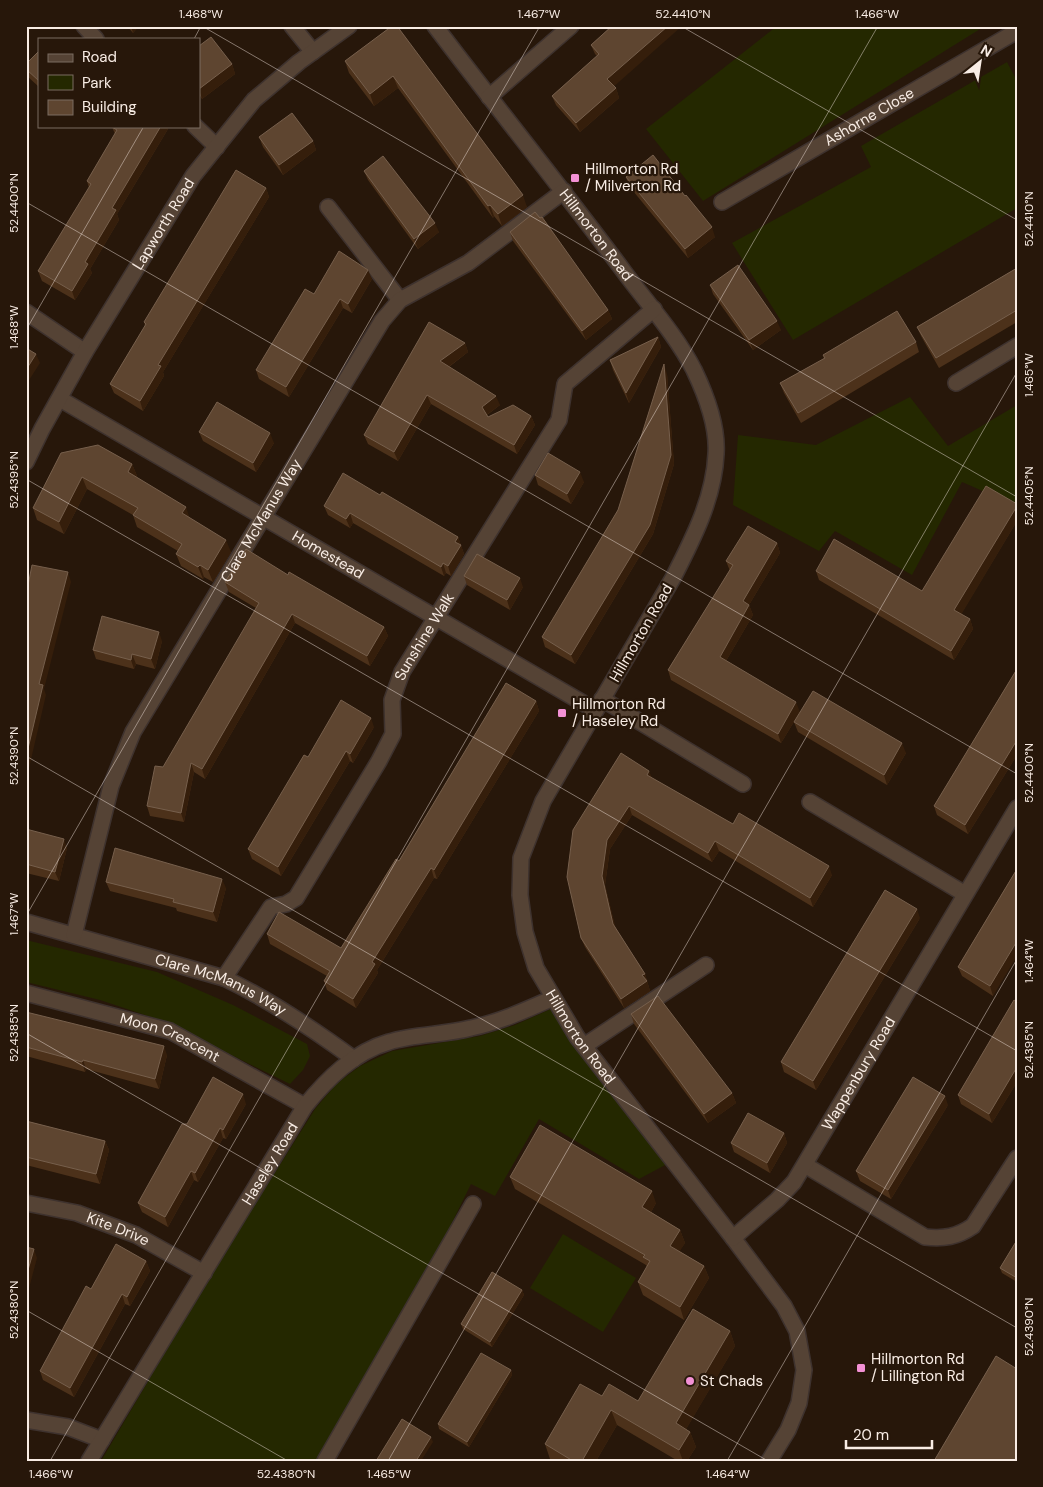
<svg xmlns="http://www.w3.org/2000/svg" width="1043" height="1487" viewBox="0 0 1043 1487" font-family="'DM Sans',sans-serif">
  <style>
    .green { fill: #242800 }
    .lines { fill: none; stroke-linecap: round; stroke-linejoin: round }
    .minor-casing { stroke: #3e322e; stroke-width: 18 }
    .minor { stroke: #554335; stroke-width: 15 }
    .wall { fill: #4c311a }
    .shaded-wall { fill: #351e0b }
    .building { fill: #5e4530; stroke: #765f4c }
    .ticks { fill: none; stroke: #f8ece4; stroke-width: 1; stroke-opacity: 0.45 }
    .poi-dot { fill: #f391d5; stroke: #27170a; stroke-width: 2 }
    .labels { text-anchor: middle; stroke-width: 4.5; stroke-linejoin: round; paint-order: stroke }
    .street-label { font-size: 15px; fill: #f8ece4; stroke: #27170a }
    .poi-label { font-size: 15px; fill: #f8ece4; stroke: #27170a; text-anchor: start }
    .neatline { fill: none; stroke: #f8ece4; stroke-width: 2 }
    .ticks-label { font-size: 12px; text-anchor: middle; fill: #f8ece4 }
  </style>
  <rect width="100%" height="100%" fill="#27170a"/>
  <g class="green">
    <polygon points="777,26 985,26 703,201 646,129"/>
    <polygon points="1007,62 1017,81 1017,208 793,340 732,243 871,167 861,146"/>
    <polygon points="910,397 948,446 1017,405 1017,506 962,482 912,575 835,531 819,551 733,505 738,435 816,445"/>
    <polygon points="26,940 157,972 233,1005 307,1044 310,1056 303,1070 290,1084 163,1021 100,1000 26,982"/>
    <polygon points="553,1008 576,1048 669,1163 639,1179 539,1119 495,1196 471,1184 440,1247 319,1461 101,1461 213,1271 315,1109 336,1084 360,1066 392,1051 480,1036 515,1025"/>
    <polygon points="563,1234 636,1278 603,1332 530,1288"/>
  </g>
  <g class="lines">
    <g class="minor-casing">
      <g id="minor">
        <polyline points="84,26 96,39"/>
        <polyline points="292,26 313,52"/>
        <path id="s1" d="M435 26C497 108 561 187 622 269 646 302 675 333 694 370 706 395 718 426 716 454 714 498 693 539 673 578L543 801 521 858 520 895 525 932 536 968 577 1037 733 1238 784 1306 797 1331 804 1370 799 1403 788 1430 769 1461"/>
        <polyline points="489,97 571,26"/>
        <polyline points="195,126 217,147"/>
        <path id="s2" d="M722 202 1017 31"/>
        <polyline points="328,207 400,300"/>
        <polyline points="26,312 85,352"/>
        <polyline points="956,383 1017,346"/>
        <path id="s3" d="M60 399 595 710"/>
        <path id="s4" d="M26 462 42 429 85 352 193 176 254 100 299 62 349 26"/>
        <polyline points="602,699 743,784"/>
        <polyline points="810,802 965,894"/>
        <path id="s5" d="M26 922 224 978C270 1000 313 1029 354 1059"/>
        <path id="s6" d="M74 935 111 786 133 732 382 321 400 300 468 263 564 191"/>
        <path id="s7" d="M224 978 271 907 286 904 296 898 379 761 393 734 392 700 402 672 559 420 565 384 654 309"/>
        <path id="s8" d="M26 993 170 1031 305 1106"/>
        <polyline points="584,1046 706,965"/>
        <path d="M805 1165 925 1237C944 1239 957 1237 973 1226L1017 1158"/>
        <path id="s9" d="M26 1203 77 1213 136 1235 204 1273"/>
        <path id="s10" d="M733 1238 777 1200 794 1182 1017 808"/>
        <polyline points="26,1420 68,1427 102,1440"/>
        <path id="s11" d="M89 1461 305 1106C327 1079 354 1052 389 1042 414 1034 445 1035 471 1028 500 1022 526 1010 553 998"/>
        <polyline points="325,1461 473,1204"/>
      </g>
    </g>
    <use href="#minor" class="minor"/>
  </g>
  <g class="wall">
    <polygon points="127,26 139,26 133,33"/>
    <polygon points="392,26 527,207 502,226 494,216 493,218 398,88 374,106 349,73 345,61"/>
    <polygon points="612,26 614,86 616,88 619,98 580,132 556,105 552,96 597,56 595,54 591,45"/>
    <polygon points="199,46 232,64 235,74 202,99 199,94"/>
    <polygon points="39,51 39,87 27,76 26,73 26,64"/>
    <polygon points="112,127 168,129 117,214 119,220 90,269 92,273 75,300 42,281 38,271 89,188 87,181 115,134"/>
    <polygon points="259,137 313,141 316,150 283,175 263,147"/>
    <polygon points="364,171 439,232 418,249 368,180"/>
    <polygon points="626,177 715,237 688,258 629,186"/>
    <polygon points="266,188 269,197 163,372 164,376 143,411 114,393 110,384 145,326 144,322"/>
    <polygon points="510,232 608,310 612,319 586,340 513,241"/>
    <polygon points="1017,268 1017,322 939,368 921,336 917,327"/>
    <polygon points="372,279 352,313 343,308 289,397 259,379 256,370 314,294"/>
    <polygon points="710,285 781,330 753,350 713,294"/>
    <polygon points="658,337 661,347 629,403 613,370 610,360"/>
    <polygon points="916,342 919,352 801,423 784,393 780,383 824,359 823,355"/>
    <polygon points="465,343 468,352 449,367 500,405 487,415 488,417 531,416 535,425 517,454 431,404 398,461 368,444 364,435"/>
    <polygon points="667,374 674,464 653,534 575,664 545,647 542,637 618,510"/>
    <polygon points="199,432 274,443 256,472 203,441"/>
    <polygon points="61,453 132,464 137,476 136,477 190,518 231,552 213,582 204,577 203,579 181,566 176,554 178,551 137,527 133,515 87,489 64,534 37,520 33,508"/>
    <polygon points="535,475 584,482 571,504 538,485"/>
    <polygon points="380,495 458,537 464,554 451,576 446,573 444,576 353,523 350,528 328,515 324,506"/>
    <polygon points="1017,521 961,614 970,619 973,629 954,660 819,580 816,571 922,591"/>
    <polygon points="777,543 780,553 749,605 753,615 726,661 800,712 781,743 671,680 668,670 730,571 726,561"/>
    <polygon points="288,575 384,627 388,636 370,666 295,623 205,779 194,772 184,822 150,816 147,806 256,608 229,592 225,582"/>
    <polygon points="464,576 523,587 510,610 467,585"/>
    <polygon points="162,641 155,669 136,664 134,669 96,659 93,650"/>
    <polygon points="1017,669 1017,755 968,834 937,815 934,806"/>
    <polygon points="536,701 539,711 437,879 434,878 377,970 378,973 356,1008 327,990 324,981 327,976 270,944 267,934 341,948 399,861"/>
    <polygon points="794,722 906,753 887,785 798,732"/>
    <polygon points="374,727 353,763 350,761 281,876 252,859 248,849 308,757"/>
    <polygon points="621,753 652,778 733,824 832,875 813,907 719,851 712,862 632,815 610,849 605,885 615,927 645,974 650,991 624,1008 585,947 581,938"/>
    <polygon points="26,829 67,848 59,881 26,873"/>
    <polygon points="1017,869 993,996 962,976 958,967"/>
    <polygon points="106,882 226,888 217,922 177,911 176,908 110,891"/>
    <polygon points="920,918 816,1090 784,1072 781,1062"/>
    <polygon points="1017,1002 1017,1082 992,1123 961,1104 958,1095"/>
    <polygon points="26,1012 167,1055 159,1089 86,1069 85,1072 26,1056"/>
    <polygon points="631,1014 732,1093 736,1103 708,1123 634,1024"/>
    <polygon points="246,1104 226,1139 223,1138 198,1182 194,1180 168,1227 142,1212 138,1203 187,1124"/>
    <polygon points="948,1105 891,1199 860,1181 856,1171"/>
    <polygon points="26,1121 105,1141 109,1150 100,1184 26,1165"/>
    <polygon points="784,1133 787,1143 770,1173 734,1152 731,1143"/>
    <polygon points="510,1177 656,1203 651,1212 680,1230 685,1243 679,1251 704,1266 709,1278 684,1320 643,1295 638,1282 647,1267 646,1265 515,1189"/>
    <polygon points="1017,1240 1017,1282 1002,1273 1000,1268"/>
    <polygon points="146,1261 150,1271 130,1306 125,1304 74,1397 43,1380 40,1371 91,1289"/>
    <polygon points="522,1290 524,1295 492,1347 463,1329 461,1324"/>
    <polygon points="730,1331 735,1346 686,1429 690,1432 696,1447 687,1461 678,1461 617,1425 596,1461 553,1461 550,1459 545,1444 602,1396 638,1401"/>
    <polygon points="511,1370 512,1375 469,1447 439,1429 438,1424"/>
  </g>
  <g class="shaded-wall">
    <polygon points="26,26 34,26 26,33"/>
    <polygon points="131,26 139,26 133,33"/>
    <polygon points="668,26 682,26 611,89 607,79"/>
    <polygon points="232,64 235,74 202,99 199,89"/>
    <polygon points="393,76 398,88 374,106 370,94"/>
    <polygon points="616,88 619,98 580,132 576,123"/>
    <polygon points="161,126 167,126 168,129 117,214 119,220 90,269 92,273 75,300 72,291 112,208"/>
    <polygon points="313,141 316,150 283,175 279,165"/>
    <polygon points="266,188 269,197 163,372 164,376 143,411 140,401 158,365"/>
    <polygon points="523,195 527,207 502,226 498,214"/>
    <polygon points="490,205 494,216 493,218 488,206"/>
    <polygon points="435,223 439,232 418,249 414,239"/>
    <polygon points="712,227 715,237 688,258 685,249"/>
    <polygon points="368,270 372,279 352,313 348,304"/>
    <polygon points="340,299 343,308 289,397 286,387"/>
    <polygon points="608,310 612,319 586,340 582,331"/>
    <polygon points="777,321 781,330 753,350 749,340"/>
    <polygon points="658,337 661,347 629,403 626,393"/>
    <polygon points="465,343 468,352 443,371 440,361"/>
    <polygon points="36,354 40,363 26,385 26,370"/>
    <polygon points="664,364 667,374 674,464 653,534 575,664 571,655 650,525"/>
    <polygon points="427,395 431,404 398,461 394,452"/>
    <polygon points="496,396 500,405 485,416 482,407"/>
    <polygon points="531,416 535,425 517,454 514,445"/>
    <polygon points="270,433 274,443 256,472 253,463"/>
    <polygon points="132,464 137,476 132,484 128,472"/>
    <polygon points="580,472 584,482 571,504 567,494"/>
    <polygon points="82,477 87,489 64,534 59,522"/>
    <polygon points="1017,506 1017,521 958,620 954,610"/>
    <polygon points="186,507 190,519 182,513"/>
    <polygon points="350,513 353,523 350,528 346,519"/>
    <polygon points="458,537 464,554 451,576 448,566 455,542"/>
    <polygon points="226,540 231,552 213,582 208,570"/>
    <polygon points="777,543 780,553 749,605 753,615 723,666 720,657 743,601"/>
    <polygon points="443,563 446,573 444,576 441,567"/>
    <polygon points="200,565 204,577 203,579 198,567"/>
    <polygon points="68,572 71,582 44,689 46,695 26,781 26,757 39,684"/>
    <polygon points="520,578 523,587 510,610 507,600"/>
    <polygon points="292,614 295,623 205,779 202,769"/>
    <polygon points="970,619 973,629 954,660 951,651"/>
    <polygon points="384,627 388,636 370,666 367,656"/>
    <polygon points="159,632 162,641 155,669 151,659"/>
    <polygon points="132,654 136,664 134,669 131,660"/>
    <polygon points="536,701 539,711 437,879 434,870"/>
    <polygon points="796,702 800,712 781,743 778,734"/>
    <polygon points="371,718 374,727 353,763 350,754"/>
    <polygon points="1017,740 1017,755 968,834 965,825"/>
    <polygon points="902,743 906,753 887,785 884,775"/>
    <polygon points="346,751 350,761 281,876 278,867"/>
    <polygon points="191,763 194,772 184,822 181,813"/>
    <polygon points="649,771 653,780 647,775"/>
    <polygon points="629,806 632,815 610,849 605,885 617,933 613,924 602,876 607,840"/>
    <polygon points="64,839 67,848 59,881 55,872"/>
    <polygon points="715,841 719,851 712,862 708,853"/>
    <polygon points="829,866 832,875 813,907 810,898"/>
    <polygon points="431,868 434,878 377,970 378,973 356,1008 353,999 372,962"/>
    <polygon points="222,879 226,888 217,922 213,912"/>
    <polygon points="917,909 920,918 816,1090 813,1081"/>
    <polygon points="1017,941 1017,956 993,996 990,986"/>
    <polygon points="645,974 650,991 624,1008 621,999 642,975"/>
    <polygon points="164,1046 167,1055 159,1089 155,1079"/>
    <polygon points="83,1060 86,1069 85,1072 82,1062"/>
    <polygon points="1017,1067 1017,1082 992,1123 989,1114"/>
    <polygon points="732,1093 736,1103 708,1123 704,1114"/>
    <polygon points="243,1094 246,1104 226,1139 223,1130"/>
    <polygon points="945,1096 948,1105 891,1199 888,1190"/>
    <polygon points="220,1128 223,1138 198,1182 195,1173"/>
    <polygon points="784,1133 787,1143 770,1173 767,1163"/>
    <polygon points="105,1141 109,1150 100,1184 96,1174"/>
    <polygon points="191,1171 194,1180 168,1227 165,1217"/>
    <polygon points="652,1191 656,1203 647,1219 642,1207"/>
    <polygon points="680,1230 685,1243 675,1259 670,1246"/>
    <polygon points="34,1249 37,1258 28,1292 26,1287 26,1277"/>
    <polygon points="146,1261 150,1271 130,1306 127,1297"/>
    <polygon points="704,1266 709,1278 684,1320 680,1307"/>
    <polygon points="522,1290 524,1295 492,1347 490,1342"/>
    <polygon points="122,1294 125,1304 74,1397 70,1388"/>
    <polygon points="730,1331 735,1346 681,1438 676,1423"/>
    <polygon points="511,1370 512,1375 469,1447 467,1442"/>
    <polygon points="611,1410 617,1425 596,1461 582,1461"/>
    <polygon points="690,1432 696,1447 687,1461 683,1461 679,1450"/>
    <polygon points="431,1437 433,1442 421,1461 416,1461"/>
  </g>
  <g class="building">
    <polygon points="392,26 397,26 523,195 498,214 490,205 488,206 393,76 370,94 345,61"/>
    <polygon points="612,26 668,26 607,79 616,88 576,123 552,96 599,54 591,45"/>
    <polygon points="211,37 232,64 199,89 199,46"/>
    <polygon points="39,51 39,81 26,69 26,64"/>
    <polygon points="292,113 313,141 279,165 259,137"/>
    <polygon points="113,126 161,126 112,208 116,210 85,262 88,264 72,291 38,271 91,184 87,181 117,130 112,127"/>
    <polygon points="653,155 685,196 686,195 712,227 685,249 626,177"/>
    <polygon points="383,156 435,223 414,239 364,171"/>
    <polygon points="236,170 266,188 158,365 161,366 140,401 110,384 146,324 144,322"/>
    <polygon points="535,212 540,218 542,217 608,310 582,331 510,232"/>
    <polygon points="339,251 368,270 348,304 340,299 286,387 256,370 305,289 314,294"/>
    <polygon points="738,265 777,321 749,340 710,285"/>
    <polygon points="1017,268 1017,310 936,358 917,327"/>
    <polygon points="897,311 916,342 798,413 780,383 825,358 823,355"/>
    <polygon points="429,322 465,343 440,361 496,396 482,407 488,417 513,405 531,416 514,445 427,395 394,452 364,435"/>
    <polygon points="658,337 626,393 610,360"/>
    <polygon points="26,348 36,354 26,370"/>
    <polygon points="664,364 671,455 650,525 571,655 542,637 618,510"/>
    <polygon points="217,402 270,433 253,463 199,432"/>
    <polygon points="98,445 132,464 128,472 186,507 182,513 226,540 208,570 200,565 198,567 176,554 182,544 133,515 138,508 82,477 59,522 33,508 61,453"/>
    <polygon points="548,453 580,472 567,494 535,475"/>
    <polygon points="343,473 380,495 382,492 458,537 455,542 461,545 448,566 443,563 441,567 350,513 346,519 324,506"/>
    <polygon points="986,486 1017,504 1017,506 954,610 970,619 951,651 816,571 834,539 922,591"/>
    <polygon points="748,526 777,543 743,601 749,605 720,657 796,702 778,734 668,670 733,565 726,561"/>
    <polygon points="246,549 288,575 289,572 384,627 367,656 292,614 202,769 191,763 181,813 147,806 155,766 163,767 259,603 225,582"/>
    <polygon points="477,554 520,578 507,600 464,576"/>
    <polygon points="32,565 68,572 39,684 43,685 26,757 26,596"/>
    <polygon points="102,616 159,632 151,659 132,654 131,660 93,650"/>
    <polygon points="1017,669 1017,740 965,825 934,806"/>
    <polygon points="506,683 536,701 434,870 431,868 372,962 375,964 353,999 324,981 330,971 267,934 279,912 341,948 396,859 399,861"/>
    <polygon points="813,691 902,743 884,775 794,722"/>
    <polygon points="341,700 371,718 350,754 346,751 278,867 248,849 304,755 308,757"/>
    <polygon points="621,753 649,771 647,775 733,824 739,813 829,866 810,898 715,841 708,853 629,806 607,840 602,876 613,924 645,974 642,975 647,981 621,999 581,938 567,877 573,830"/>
    <polygon points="26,829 64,839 55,872 26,864"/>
    <polygon points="115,848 222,879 213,912 173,902 174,899 106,882"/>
    <polygon points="1017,869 1017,941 990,986 958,967"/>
    <polygon points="885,890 917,909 813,1081 781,1062"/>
    <polygon points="658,996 732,1093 704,1114 631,1014"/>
    <polygon points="1014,1000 1017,1002 1017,1067 989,1114 958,1095"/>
    <polygon points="26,1012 164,1046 155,1079 83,1060 82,1062 26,1047"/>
    <polygon points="213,1077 243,1094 223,1130 220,1128 195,1173 191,1171 165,1217 138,1203 182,1124 187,1124"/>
    <polygon points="913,1077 945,1096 888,1190 856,1171"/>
    <polygon points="748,1113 784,1133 767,1163 731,1143"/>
    <polygon points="26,1121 105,1141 96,1174 26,1157"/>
    <polygon points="540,1125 652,1191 642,1207 680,1230 670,1246 704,1266 680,1307 638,1282 650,1261 643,1257 645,1255 510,1177"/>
    <polygon points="1017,1240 1017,1278 1000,1268"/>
    <polygon points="116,1244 146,1261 127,1297 122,1294 70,1388 40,1371 86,1286 91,1289"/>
    <polygon points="26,1247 34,1249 26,1277"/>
    <polygon points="492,1272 522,1290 490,1342 461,1324"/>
    <polygon points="693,1309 730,1331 676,1423 690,1432 679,1450 611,1410 582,1461 573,1461 545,1444 580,1384 602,1396 609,1384 638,1401"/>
    <polygon points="481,1353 511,1370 467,1442 438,1424"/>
    <polygon points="996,1356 1017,1369 1017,1461 934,1461"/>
    <polygon points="402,1419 431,1437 416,1461 376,1461"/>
  </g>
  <path class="ticks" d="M202 26 1017 497M681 26 1017 220M194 39 201 26M26 202 1017 774M26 330 144 126M26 479 1017 1051M26 756 1017 1328M26 916 540 26M26 1033 768 1461M26 1310 288 1461M50 1461 878 26M388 1461 1017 372M727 1461 1017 959"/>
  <g class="poi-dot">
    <rect x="570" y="173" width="10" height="10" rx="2.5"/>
    <rect x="557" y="708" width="10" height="10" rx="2.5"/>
    <rect x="856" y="1363" width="10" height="10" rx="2.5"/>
    <circle cx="690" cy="1381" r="5"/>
  </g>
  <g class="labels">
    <g class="street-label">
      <text dy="5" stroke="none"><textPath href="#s2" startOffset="170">Ashorne Close</textPath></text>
      <text dy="5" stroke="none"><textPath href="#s4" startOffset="275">Lapworth Road</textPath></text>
      <text dy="5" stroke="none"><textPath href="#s1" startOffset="264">Hillmorton Road</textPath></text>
      <text dy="5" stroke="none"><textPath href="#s6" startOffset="459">Clare McManus Way</textPath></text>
      <text dy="5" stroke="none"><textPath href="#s3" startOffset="310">Homestead</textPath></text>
      <text transform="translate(641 633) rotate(-60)" y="5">Hillmorton Road</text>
      <text dy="5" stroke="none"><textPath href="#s7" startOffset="408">Sunshine Walk</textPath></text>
      <text dy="5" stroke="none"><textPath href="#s5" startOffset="205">Clare McManus Way</textPath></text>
      <text dy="5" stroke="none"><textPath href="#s1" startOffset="1164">Hillmorton Road</textPath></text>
      <text dy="5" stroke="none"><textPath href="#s8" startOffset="151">Moon Crescent</textPath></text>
      <text dy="5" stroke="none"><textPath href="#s10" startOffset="209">Wappenbury Road</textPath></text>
      <text dy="5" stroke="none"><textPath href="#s11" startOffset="348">Haseley Road</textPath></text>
      <text dy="5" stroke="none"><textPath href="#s9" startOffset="96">Kite Drive</textPath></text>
    </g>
    <g class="poi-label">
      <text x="585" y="174">Hillmorton Rd<tspan x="585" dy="17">/ Milverton Rd</tspan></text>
      <text x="572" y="709">Hillmorton Rd<tspan x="572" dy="17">/ Haseley Rd</tspan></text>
      <text x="871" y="1364">Hillmorton Rd<tspan x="871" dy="17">/ Lillington Rd</tspan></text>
      <text x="700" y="1386">St Chads</text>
    </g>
  </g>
  <rect width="1043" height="1487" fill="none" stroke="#27170a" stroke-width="55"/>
  <rect x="38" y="38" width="162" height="90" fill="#27170a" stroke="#7b6c61"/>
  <rect x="48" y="54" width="25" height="8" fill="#554335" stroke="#7b6c61"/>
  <text x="82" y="62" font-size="15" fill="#f8ece4">Road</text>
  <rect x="48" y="75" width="25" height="15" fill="#242800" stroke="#7b6c61"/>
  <text x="82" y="88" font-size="15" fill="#f8ece4">Park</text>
  <rect x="48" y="100" width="25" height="15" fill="#5e4530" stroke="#7b6c61"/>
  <text x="82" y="112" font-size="15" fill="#f8ece4">Building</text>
  <g transform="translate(980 62) rotate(30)" stroke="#27170a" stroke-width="4" paint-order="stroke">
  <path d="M0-4L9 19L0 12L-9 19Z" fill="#f8ece4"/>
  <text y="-8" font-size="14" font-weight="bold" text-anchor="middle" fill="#f8ece4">N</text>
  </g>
  <path d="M846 1440v8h86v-8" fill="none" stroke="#f8ece4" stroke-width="2.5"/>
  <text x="853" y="1440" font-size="15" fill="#f8ece4" stroke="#27170a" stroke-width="4" paint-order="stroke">20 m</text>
  <rect x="28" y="28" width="988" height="1432" class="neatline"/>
  <g class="ticks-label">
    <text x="201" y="18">1.468°W</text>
    <text x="539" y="18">1.467°W</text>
    <text x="683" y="18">52.4410°N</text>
    <text x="877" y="18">1.466°W</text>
    <text transform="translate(14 203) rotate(-90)" y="4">52.4400°N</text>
    <text transform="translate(1029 219) rotate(-90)" y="4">52.4410°N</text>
    <text transform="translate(14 327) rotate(-90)" y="4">1.468°W</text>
    <text transform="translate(1029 375) rotate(-90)" y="4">1.465°W</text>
    <text transform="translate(14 480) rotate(-90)" y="4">52.4395°N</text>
    <text transform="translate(1029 496) rotate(-90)" y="4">52.4405°N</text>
    <text transform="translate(14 756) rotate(-90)" y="4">52.4390°N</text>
    <text transform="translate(1029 773) rotate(-90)" y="4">52.4400°N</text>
    <text transform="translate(14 914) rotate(-90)" y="4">1.467°W</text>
    <text transform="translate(1029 961) rotate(-90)" y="4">1.464°W</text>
    <text transform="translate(14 1033) rotate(-90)" y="4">52.4385°N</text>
    <text transform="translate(1029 1050) rotate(-90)" y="4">52.4395°N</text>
    <text transform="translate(14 1310) rotate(-90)" y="4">52.4380°N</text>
    <text transform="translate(1029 1327) rotate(-90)" y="4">52.4390°N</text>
    <text x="51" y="1478">1.466°W</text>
    <text x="286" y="1478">52.4380°N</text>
    <text x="389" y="1478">1.465°W</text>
    <text x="728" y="1478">1.464°W</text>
  </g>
</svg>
